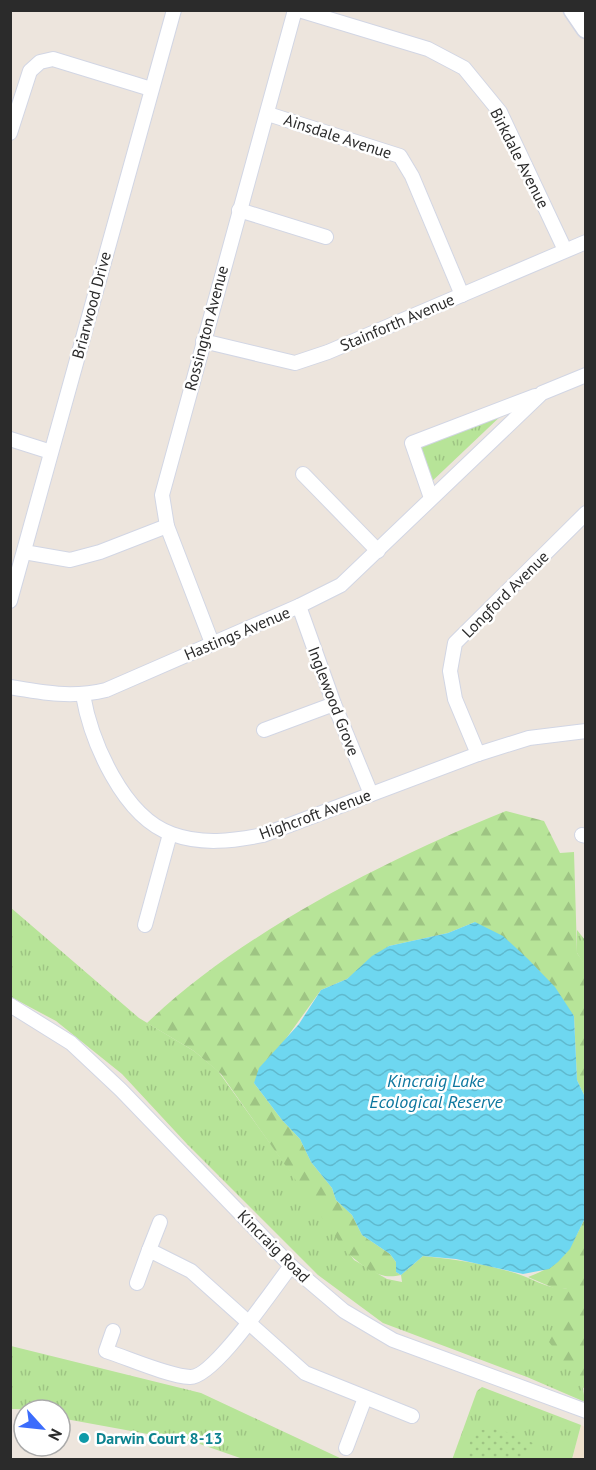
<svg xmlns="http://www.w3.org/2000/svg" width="596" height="1470" viewBox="0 0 596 1470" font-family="'PT Sans',sans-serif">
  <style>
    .education { fill: #efe1cc }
    .grass { fill: url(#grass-tufts) }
    .forest { fill: url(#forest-firs) }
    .park { fill: url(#park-dots) }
    .water { fill: url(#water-waves) }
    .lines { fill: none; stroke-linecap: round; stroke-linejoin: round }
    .minor-casing { stroke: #d2d6e4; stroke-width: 16 }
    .tertiary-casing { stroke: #d2d6e4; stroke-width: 21 }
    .minor { stroke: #fff; stroke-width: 14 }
    .tertiary { stroke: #fff; stroke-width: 18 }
    .culture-dot { fill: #0f9aa8; stroke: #fff; stroke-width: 2 }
    .labels { text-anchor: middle; stroke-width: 5; stroke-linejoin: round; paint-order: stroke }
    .street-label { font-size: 16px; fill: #2b2b2b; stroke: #fff }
    .culture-label { font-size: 16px; font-weight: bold; fill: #0d838f; stroke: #fff; text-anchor: start }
    .water-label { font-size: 18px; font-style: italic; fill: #0c769e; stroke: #fff }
  </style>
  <defs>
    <pattern id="grass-tufts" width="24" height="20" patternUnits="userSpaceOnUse" patternTransform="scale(1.5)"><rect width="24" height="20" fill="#b7e498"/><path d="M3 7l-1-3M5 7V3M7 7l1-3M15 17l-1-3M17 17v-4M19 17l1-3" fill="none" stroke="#9ec483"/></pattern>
    <pattern id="forest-firs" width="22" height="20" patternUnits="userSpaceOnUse" patternTransform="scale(1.5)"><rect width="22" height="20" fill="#b7e498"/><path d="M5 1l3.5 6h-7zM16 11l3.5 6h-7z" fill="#9ec483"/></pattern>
    <pattern id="park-dots" width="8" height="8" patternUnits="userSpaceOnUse" patternTransform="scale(1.5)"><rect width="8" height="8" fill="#b7e498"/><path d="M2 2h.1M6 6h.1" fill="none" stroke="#9ec483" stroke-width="1.8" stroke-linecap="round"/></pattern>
    <pattern id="water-waves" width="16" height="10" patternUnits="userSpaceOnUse" patternTransform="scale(1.5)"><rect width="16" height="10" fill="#6ed7f0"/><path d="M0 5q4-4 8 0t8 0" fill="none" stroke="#5fb9ce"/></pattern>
  </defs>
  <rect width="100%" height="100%" fill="#ede5dd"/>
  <polygon class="education" points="581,1425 585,1427 585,1459 572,1460"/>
  <g class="grass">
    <polygon points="505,412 427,486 412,443"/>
    <path d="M10 907 139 1018 194 1051 218 1071 354 1260 387 1279 402 1282 401 1275 423 1256C454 1259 485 1264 515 1273 532 1278 550 1291 568 1288L585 1402 527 1377 383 1323 318 1275 187 1144 122 1074 56 1021 11 997Z"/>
    <polygon points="577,930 585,940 585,966 577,953"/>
    <polygon points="11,1346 201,1393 342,1459 243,1459 197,1443 60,1418 60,1410 11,1409"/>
    <polygon points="482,1387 581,1425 572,1459 452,1460 477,1391"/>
  </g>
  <g class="forest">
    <path d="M506 811 544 821 560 853 574 852 577 953 586 966 585 1097 577 1080 574 1016 475 922 448 933 389 946 347 979 321 990 254 1083 282 1120 300 1139 311 1162 332 1188 336 1200 352 1215 362 1235 390 1254 396 1262V1272L401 1275C378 1281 364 1266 347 1253L221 1074 194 1051 147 1023C242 932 385 860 506 811Z"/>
    <path d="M585 1218V1390L549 1342 567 1288 558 1290 528 1277C562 1265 570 1249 585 1218Z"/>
  </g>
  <polygon class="park" points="497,1428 533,1443 527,1459 464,1459 474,1431"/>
  <polygon class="water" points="475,922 503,936 528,959 555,987 574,1016 577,1080 585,1097 585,1218 570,1249 558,1262 549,1269 523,1274 456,1259 423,1256 401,1275 396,1272 396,1262 390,1254 362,1235 352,1215 336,1200 332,1188 311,1162 300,1139 282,1120 254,1083 259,1068 299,1024 321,990 347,979 372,956 389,946 448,933"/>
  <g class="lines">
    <g class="minor-casing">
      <g id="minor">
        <polyline points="299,10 428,49 464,68 500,112 565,250"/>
        <polyline points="268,114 400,156 412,176 462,295"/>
        <polyline points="10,133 30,71 40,62 53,59 151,89"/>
        <polyline points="239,210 326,237"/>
        <polyline points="203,341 295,363 328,352 586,242"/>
        <polyline points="10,439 51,452"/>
        <polyline points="303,474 378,551"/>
        <polyline points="431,498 412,443 535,396"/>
        <polyline points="24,552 70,560 100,552 167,526"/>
        <polyline points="10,601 174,10"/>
        <polyline points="299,606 334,704 371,794"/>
        <polyline points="212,643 167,526 162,495 295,10"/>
        <path d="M10 687C44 693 73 698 106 690L299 606 341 585 542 393 586 375"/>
        <path d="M83 695C91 741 123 817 172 834 202 845 232 841 263 835L478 754 529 738 586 731"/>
        <polyline points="264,730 334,704"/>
        <polyline points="478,754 455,699 450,671 455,643 586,513"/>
        <polyline points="582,835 586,836"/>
        <polyline points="145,925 170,834"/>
        <polyline points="10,1005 71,1043 121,1090 291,1266 344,1311 393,1340 586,1411"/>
        <polyline points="149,1250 160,1222"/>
        <polyline points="137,1283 149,1250 191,1271 305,1373 412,1416"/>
        <path d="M113 1331 106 1351C128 1358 168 1376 190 1377 214 1378 274 1287 291 1266"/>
        <polyline points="346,1448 365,1398"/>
      </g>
    </g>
    <g class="tertiary-casing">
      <polyline id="tertiary" points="573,10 586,29"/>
    </g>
    <use href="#minor" class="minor"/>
    <use href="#tertiary" class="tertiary"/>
  </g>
  <circle class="culture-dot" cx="84" cy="1438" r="6"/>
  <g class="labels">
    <g class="street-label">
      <text transform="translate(338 136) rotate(18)" y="6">Ainsdale Avenue</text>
      <text transform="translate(520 158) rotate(63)" y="6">Birkdale Avenue</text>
      <text transform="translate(91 305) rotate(-75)" y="6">Briarwood Drive</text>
      <text transform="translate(397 322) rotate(-23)" y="6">Stainforth Avenue</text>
      <text transform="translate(206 328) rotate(-75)" y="6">Rossington Avenue</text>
      <text transform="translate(505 594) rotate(-45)" y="6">Longford Avenue</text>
      <text transform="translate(237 633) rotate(-23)" y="6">Hastings Avenue</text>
      <text transform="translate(334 701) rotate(69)" y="6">Inglewood Grove</text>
      <text transform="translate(315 814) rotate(-20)" y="6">Highcroft Avenue</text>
      <text transform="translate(274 1246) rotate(45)" y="6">Kincraig Road</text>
    </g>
    <g class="culture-label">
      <text x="96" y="1444">Darwin Court 8-13</text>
    </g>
    <g class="water-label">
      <text x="436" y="1087">Kincraig Lake<tspan x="436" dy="21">Ecological Reserve</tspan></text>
    </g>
  </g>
  <rect width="596" height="1470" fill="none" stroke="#2b2b2b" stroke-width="24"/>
  <g transform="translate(42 1428) rotate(117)"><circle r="28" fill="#ffffff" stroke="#aaaaaa" stroke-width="1.5"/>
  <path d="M0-4.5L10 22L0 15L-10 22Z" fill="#3b6cfc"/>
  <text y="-9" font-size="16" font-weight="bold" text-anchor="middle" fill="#2b2b2b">N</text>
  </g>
</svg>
